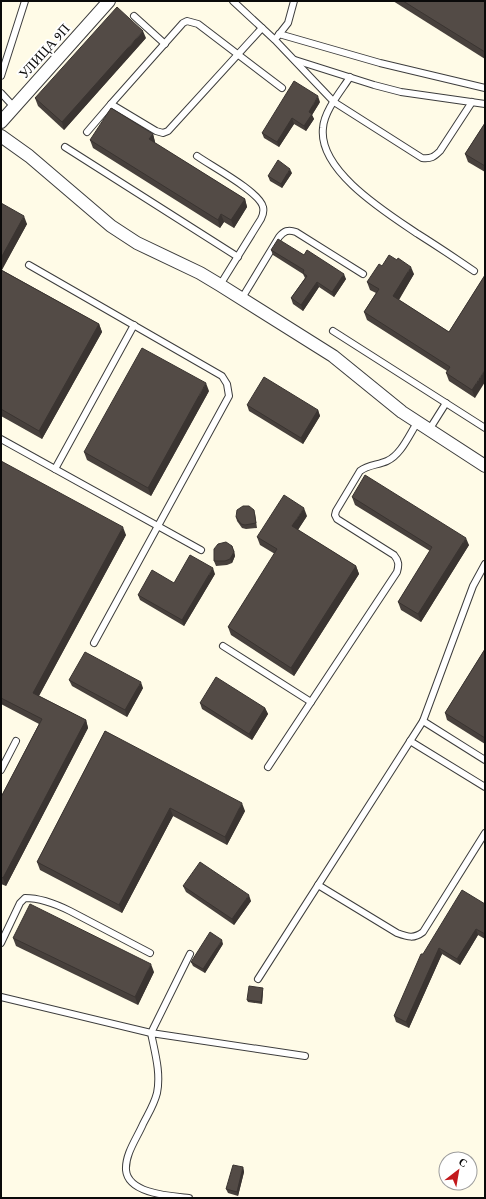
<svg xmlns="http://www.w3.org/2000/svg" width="486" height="1199" viewBox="0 0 486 1199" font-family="'Crimson Pro',serif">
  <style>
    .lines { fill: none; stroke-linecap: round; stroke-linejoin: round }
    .lane-casing { stroke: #3d3d3d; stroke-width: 8 }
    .street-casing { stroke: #3d3d3d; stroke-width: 14 }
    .lane { stroke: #fff; stroke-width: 6 }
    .street { stroke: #fff; stroke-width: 12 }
    .wall { fill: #47403c }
    .shaded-wall { fill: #3a3431 }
    .building { fill: #534b46; stroke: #3a3431 }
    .labels { text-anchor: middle; stroke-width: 4; stroke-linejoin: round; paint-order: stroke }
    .street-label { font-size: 14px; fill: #0a0a0a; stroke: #fff }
  </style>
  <rect width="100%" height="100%" fill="#fffbe7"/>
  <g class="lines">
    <g class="lane-casing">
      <g id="lane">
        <path d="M233 1 275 40 334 102 422 158C431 159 434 157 440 151L472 102"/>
        <polyline points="134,16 165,44"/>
        <polyline points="279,34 380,63 485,88"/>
        <polyline points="277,37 288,23 294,1"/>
        <polyline points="295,60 374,85 401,92 485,104"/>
        <polyline points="1,76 25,1"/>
        <path d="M350 77C341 91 324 111 323 128 318 171 387 213 418 234 437 246 455 258 474 271"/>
        <polyline points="1,93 14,107"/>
        <polyline points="111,104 183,23 187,21 198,24 282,88"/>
        <polyline points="87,132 111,104 156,131 163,133 168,131 262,28"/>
        <polyline points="65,147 238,257"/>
        <path d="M197 156C211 166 260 192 263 207 264 211 263 215 261 219L220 285"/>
        <polyline points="29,265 222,376 227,384 229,396 94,643"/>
        <path d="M242 298 279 237C284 231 288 229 296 232L363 274"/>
        <polyline points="333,331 485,428"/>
        <polyline points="429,430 446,403"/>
        <polyline points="1,439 201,550"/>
        <polyline points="55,469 134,325"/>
        <polyline points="223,646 311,702"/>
        <polyline points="423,721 485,760"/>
        <polyline points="410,741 485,787"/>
        <path d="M268 767 397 572C399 565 399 561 394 555L337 519 335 515 336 511 360 471C368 465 378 465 387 461 401 455 409 435 417 423"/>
        <polyline points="1,770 16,741"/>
        <path d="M318 885 397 933C408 937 414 939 423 932L485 833"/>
        <path d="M1 943 20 903 25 898C40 898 56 904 70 911L150 953"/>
        <polyline points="258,979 423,721 473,586 485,564"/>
        <polyline points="1,997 151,1033 190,954"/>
        <path d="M189 1198C171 1196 128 1194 126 1170 125 1154 137 1138 143 1124 148 1114 154 1105 157 1093 161 1073 155 1053 151 1033L305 1056"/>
      </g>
    </g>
    <g class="street-casing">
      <g id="street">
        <polyline points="1,122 109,1"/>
        <polyline points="1,136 29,156 111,226 137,243 200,273 220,285 333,356 402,412 485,466"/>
      </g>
    </g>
    <use href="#lane" class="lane"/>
    <use href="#street" class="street"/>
  </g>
  <g class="wall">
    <polygon points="393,1 485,1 485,59"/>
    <polygon points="146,38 64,130 38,106 35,98"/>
    <polygon points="320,102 312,115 314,119 306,131 294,124 279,147 264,138 262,133"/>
    <polygon points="485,123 485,172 468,162 465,154"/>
    <polygon points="153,134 155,142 155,143 245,199 247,207 234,228 224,222 220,228 93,148 90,140"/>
    <polygon points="292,173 282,188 270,181 268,176"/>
    <polygon points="1,203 27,224 2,270 99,324 102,332 42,439 1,416"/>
    <polygon points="271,250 304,255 346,279 334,297 319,287 303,311 293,304 291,298 305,278 303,274 273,255"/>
    <polygon points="382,266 414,274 399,300 449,332 485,275 475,398 449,381 446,373 447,371 367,320 364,312 376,293 370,290 367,282"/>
    <polygon points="209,391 151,496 87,460 84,452"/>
    <polygon points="247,405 318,410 320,416 303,444 249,411"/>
    <polygon points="1,461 126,535 39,696 86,720 88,728 6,886 1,884 1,797 39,724 1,704"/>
    <polygon points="352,497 469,545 421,622 401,610 398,602 430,551 355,505"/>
    <polygon points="255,514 257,528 246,529 242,528 237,521 236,517"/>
    <polygon points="307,516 298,530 356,566 359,574 294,676 231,635 228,627 275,554 260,545 257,537"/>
    <polygon points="234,550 235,556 232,563 227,565 216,566 214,561"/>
    <polygon points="215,574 184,626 140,600 138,595 174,583"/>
    <polygon points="485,649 485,744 447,720 445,713"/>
    <polygon points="69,680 143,688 127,717 72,686"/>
    <polygon points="200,703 265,708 268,714 252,740 202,709"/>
    <polygon points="105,731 245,811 227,845 173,816 122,913 40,870 37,862"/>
    <polygon points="183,886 251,901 234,925 186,892"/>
    <polygon points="485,904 485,939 478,935 460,965 442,954 409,1028 396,1022 394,1016 423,954"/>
    <polygon points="13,938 154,972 138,1005 16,946"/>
    <polygon points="223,944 205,973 193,966 191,962"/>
    <polygon points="263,990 262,1004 248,1002 247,1000"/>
    <polygon points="243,1167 244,1172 238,1196 228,1193 226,1189"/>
  </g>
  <g class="shaded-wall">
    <polygon points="143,31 146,38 64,130 62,122"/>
    <polygon points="318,96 320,102 312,115 314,119 306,131 304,126 309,112"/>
    <polygon points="292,118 294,124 279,147 277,142"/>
    <polygon points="153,134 155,142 152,147 149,139"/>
    <polygon points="290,169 292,173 282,188 281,184"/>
    <polygon points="245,199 247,207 234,228 231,220"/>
    <polygon points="221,214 224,222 220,228 218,220"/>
    <polygon points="24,216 27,224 1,271 1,258"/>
    <polygon points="411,267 414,274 396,304 393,296"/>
    <polygon points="344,274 346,279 334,297 332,292"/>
    <polygon points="317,282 319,287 303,311 301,305"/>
    <polygon points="99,324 102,332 42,439 39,431"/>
    <polygon points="485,370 485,382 475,398 472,390"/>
    <polygon points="206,383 209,391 151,496 148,488"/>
    <polygon points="318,410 320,416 303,444 301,438"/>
    <polygon points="304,508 307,516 295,534 292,526"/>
    <polygon points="123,527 126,535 36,701 33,693"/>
    <polygon points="466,538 469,545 421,622 418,614"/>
    <polygon points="232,546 235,556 232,563 230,559"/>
    <polygon points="356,566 359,574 294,676 291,668"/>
    <polygon points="213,568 215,574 184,626 182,620"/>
    <polygon points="141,682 143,688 127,717 125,710"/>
    <polygon points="265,708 268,714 252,740 249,734"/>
    <polygon points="86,720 88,728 6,886 3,878"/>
    <polygon points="242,803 245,811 227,845 225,837"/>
    <polygon points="170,808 173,816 122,913 119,905"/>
    <polygon points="249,895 251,901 234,925 232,919"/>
    <polygon points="476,929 478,935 460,965 457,959"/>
    <polygon points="222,940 223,944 205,973 203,969"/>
    <polygon points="439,948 442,954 409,1028 406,1022"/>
    <polygon points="151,964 154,972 138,1005 135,997"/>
    <polygon points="263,988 263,990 262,1004 261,1002"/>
    <polygon points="243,1167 244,1172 238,1196 237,1192"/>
  </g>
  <g class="building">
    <polygon points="403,1 485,1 485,52"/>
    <polygon points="117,7 143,31 62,122 35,98"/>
    <polygon points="294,81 318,96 309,112 312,114 304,126 292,118 277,142 262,133"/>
    <polygon points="111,108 153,134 149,139 245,199 231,220 221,214 218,220 90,140"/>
    <polygon points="485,123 485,166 465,154"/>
    <polygon points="278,160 290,169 281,184 268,176"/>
    <polygon points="1,203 24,216 1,258"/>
    <polygon points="278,239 304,255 307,250 344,274 332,292 317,282 301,305 291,298 307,276 303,273 304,270 271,250"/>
    <polygon points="389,255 397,260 398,258 411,267 393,296 449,332 485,275 485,370 472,390 446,373 450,367 364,312 379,289 367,282 379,264 382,266"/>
    <polygon points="1,270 99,324 39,431 1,409"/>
    <polygon points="142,348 206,383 148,488 84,452"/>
    <polygon points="264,377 318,410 301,438 247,405"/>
    <polygon points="1,461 123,527 33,693 86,720 3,878 1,877 1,797 42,719 1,698"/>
    <polygon points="365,475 466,538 418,614 398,602 432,547 352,497"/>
    <polygon points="284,495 304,508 292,526 356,566 291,668 228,627 277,549 257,537"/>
    <polygon points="243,506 249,506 254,510 256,523 245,525 241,524 236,517 237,510"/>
    <polygon points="226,542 232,546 234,552 230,559 225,561 214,561 214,549 218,544"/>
    <polygon points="190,555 213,568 182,620 138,595 152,570 174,583"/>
    <polygon points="485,649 485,738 445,713"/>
    <polygon points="85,652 141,682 125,710 69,680"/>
    <polygon points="216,677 265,708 249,734 200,703"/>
    <polygon points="105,731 242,803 225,837 170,808 119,905 37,862"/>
    <polygon points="200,862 249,895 232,919 183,886"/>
    <polygon points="462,890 485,904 485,934 476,929 457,959 439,948 406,1022 394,1016 421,954 423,954"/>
    <polygon points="30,904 151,964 135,997 13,938"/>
    <polygon points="210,932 222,940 203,969 191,962"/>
    <polygon points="249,986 263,988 261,1002 247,1000"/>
    <polygon points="233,1165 243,1167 237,1192 226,1189"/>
  </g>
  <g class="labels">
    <g class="street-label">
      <text transform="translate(44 51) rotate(-48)" y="5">УЛИЦА 9П</text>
    </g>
  </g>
  <rect width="486" height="1199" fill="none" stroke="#0a0a0a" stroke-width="4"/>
  <g transform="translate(458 1171) rotate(31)"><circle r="19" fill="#ffffff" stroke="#9d9d9d"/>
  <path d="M0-3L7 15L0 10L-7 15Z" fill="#c3191d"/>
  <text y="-6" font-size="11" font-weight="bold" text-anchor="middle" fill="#0a0a0a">С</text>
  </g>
</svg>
